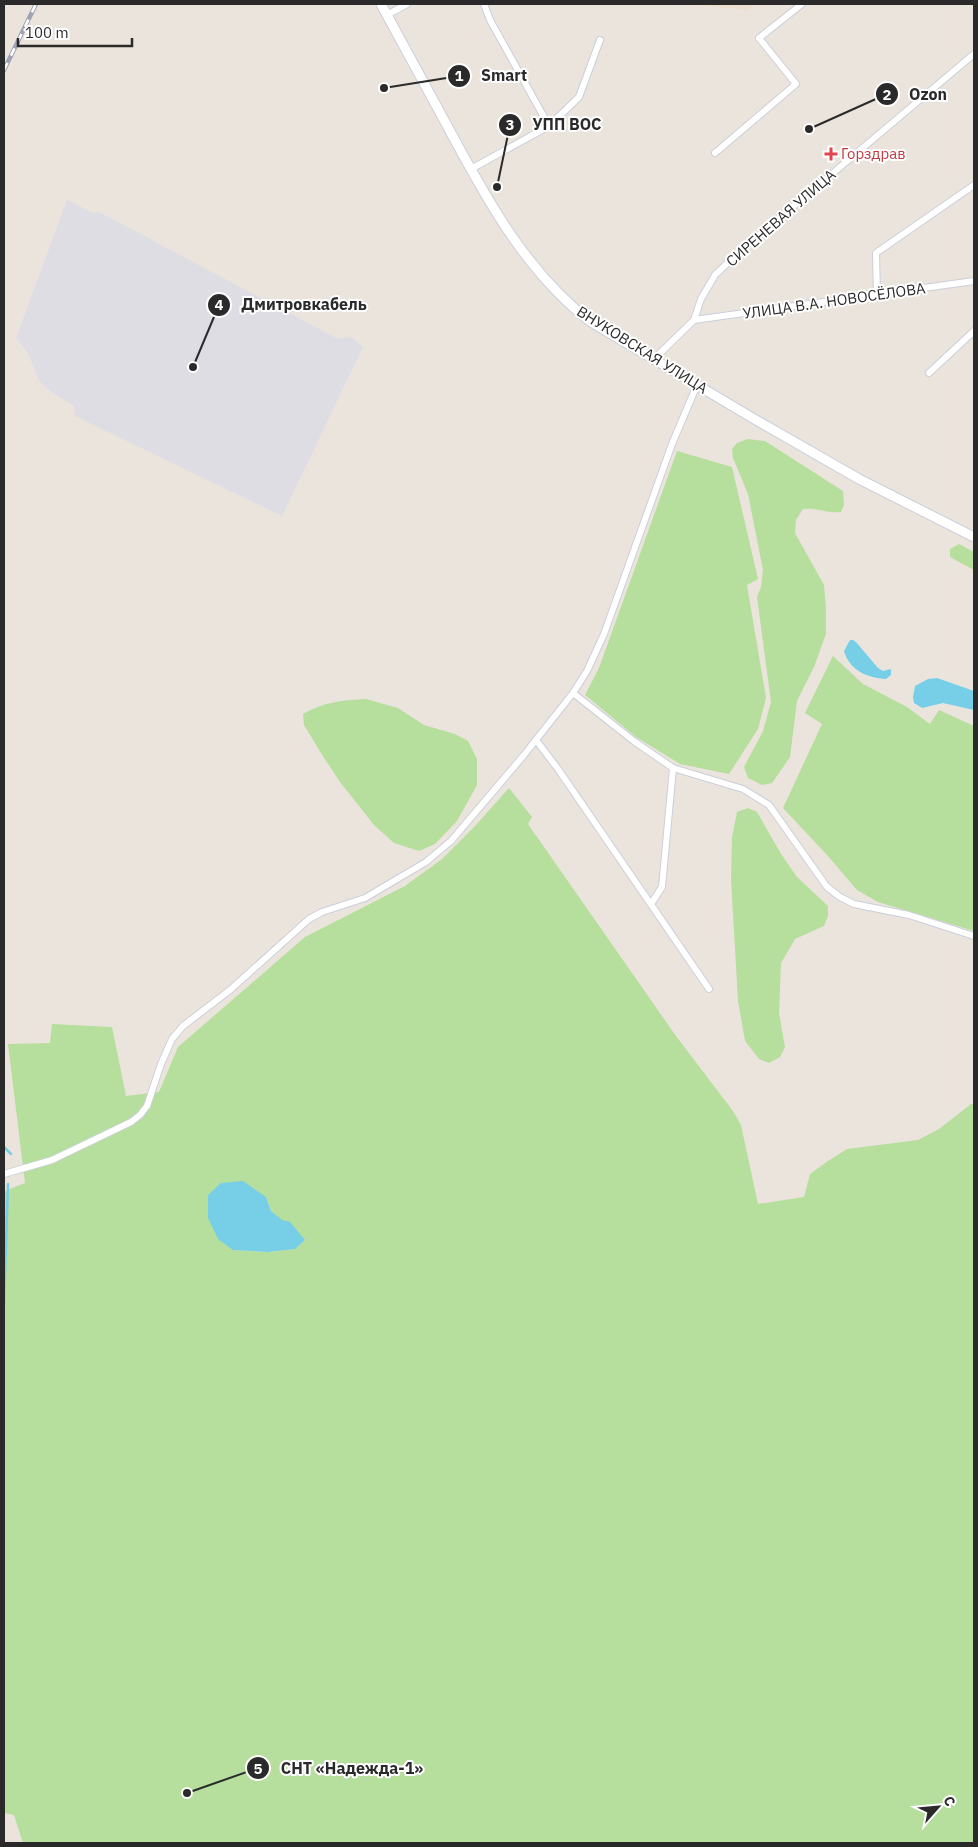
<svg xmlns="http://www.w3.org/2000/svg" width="978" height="1847" viewBox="0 0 978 1847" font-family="'IBM Plex Sans',sans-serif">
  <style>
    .industrial { fill: #dedde4 }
    .education { fill: #ece0cd }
    .green { fill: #b6de9c; fill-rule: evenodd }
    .water { fill: #76cfe7 }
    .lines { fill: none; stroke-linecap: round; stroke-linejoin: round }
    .stream { stroke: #76cfe7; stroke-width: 2.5 }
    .street-casing { stroke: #cbcfdb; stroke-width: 8 }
    .secondary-casing { stroke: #cbcfdb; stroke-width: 11 }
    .street { stroke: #fff; stroke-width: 6 }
    .secondary { stroke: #fff; stroke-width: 9 }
    .rail-casing { stroke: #a0a3b3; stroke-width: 4.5 }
    .rail { stroke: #fff; stroke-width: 2.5; stroke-dasharray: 8; stroke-linecap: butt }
    .health-dot { fill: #e0444e; stroke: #fff; stroke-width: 2 }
    .labels { text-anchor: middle; stroke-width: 4; stroke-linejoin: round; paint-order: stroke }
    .health-label { font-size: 15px; fill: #be3a42; stroke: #fff; text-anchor: start }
    .street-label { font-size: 15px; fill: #2a2a2a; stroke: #fff }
    .leader { fill: none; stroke: #2a2a2a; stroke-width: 2 }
    .callout-dot { fill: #2a2a2a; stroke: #fff; stroke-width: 2 }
    .mark-label { font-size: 15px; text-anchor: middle; font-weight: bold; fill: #fff }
    .callout-label { font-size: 16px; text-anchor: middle; font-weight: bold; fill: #2a2a2a; stroke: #fff; stroke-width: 4; stroke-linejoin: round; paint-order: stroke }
  </style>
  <rect width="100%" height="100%" fill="#ebe4dd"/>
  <polygon class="industrial" points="67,200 93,213 99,212 338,339 351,337 363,347 282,516 75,416 74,406 50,391 39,381 28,353 16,338"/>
  <polygon class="education" points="684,4 755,4 748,10"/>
  <g class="green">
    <path d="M748 439 765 441 843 491 844 505 841 512C828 514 818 507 803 509L796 520 795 533 824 585 826 608V634L814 667 797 701 790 757 772 783 762 785 748 778 744 767 763 731 771 702 757 597 761 587 763 570 748 494 733 458 732 449 737 443Z"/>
    <polygon points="677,451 732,467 758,579 747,585 766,698 758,729 729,774 680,764 636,737 585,695 599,668"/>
    <polygon points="959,544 974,552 974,570 950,557 950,549"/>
    <polygon points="833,656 863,684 907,707 930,724 939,710 974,726 974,931 878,902 857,890 827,855 783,808 822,724 805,713"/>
    <path d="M366 699 398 708 424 725 455 734 468 741 477 759V785L457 821 435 844 419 851 394 843 374 825 340 782 321 753 304 725 303 714C323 702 343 700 366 699Z"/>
    <path d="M509 788 532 817 528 824 676 1036 733 1111 741 1125 758 1204 804 1197 810 1174 828 1161 847 1149 918 1140 939 1129 971 1104H974V1843H23L14 1815 4 1813V1191L25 1183 8 1044 50 1043 52 1024 112 1027 126 1096 159 1092 178 1047 305 937 405 886 442 859 476 825ZM266 1197 271 1211 304 1241 295 1249 268 1252 234 1250Z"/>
    <polygon points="748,808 757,812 781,854 797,877 828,906 828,916 824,926 795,939 781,963 779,1013 785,1047 780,1057 769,1063 759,1059 745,1041 738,1001 731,879 732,837 737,812"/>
  </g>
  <g class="water">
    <path d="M850 640H853L856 642 878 668 883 671 891 669V675L886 679C868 678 850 671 844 651Z"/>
    <polygon points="937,678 974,691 974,710 943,703 922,708 914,703 913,697 915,686 928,679"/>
    <polygon points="243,1181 266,1197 271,1211 282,1220 290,1222 305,1240 295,1249 268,1252 233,1250 218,1239 208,1218 208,1195 221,1183"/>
  </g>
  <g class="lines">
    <g class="stream">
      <polyline points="4,1147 11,1154"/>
      <polyline points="4,1304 8,1184"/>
    </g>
    <g class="street-casing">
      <g id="street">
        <polyline points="484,4 490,20 549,126"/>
        <polyline points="387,15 407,4"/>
        <polyline points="715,153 796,84 759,38 802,4"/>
        <polyline points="471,169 549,126 579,97 600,40"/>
        <polyline points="877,295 876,253 974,185"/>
        <polyline points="694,320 974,281"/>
        <polyline points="654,359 694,320 701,299 715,275 737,254 974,54"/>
        <polyline points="929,373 974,331"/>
        <polyline points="573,693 635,742 673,768 743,789 769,805 827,887 840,897 854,904 909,915 974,936"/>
        <polyline points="536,740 558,769 709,989"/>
        <polyline points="651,904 662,887 673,768"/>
        <polyline points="4,1174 52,1160 131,1122 140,1115 147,1106 161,1064 172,1039 183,1026 230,990 309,919 322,912 365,898 426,862 451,841 524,755 573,693 587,671 604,634 672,444 697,385"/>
      </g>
    </g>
    <g class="secondary-casing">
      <path id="secondary" d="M381 4C404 46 427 88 450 131 487 200 527 273 591 322L756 420 859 479 974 537"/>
    </g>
    <use href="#street" class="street"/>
    <use href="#secondary" class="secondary"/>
    <g class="rail-casing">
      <polyline id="rail" points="4,70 36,4"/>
    </g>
    <use href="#rail" class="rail"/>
  </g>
  <path class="health-dot" d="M828.5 146.5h5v5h5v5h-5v5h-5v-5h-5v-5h5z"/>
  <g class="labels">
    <g class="health-label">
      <text x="841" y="159">Горздрав</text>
    </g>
    <g class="street-label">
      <text transform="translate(781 218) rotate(-41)" y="5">СИРЕНЕВАЯ УЛИЦА</text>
      <text transform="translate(834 301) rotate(-8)" y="5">УЛИЦА В.А. НОВОСЁЛОВА</text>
      <text transform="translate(642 350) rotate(32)" y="5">ВНУКОВСКАЯ УЛИЦА</text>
    </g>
  </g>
  <path class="leader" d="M384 88L459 76M809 129L887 94M497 187L510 125M193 367L219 305M187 1793L258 1768"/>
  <g class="callout-dot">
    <circle cx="384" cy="88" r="5"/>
    <circle cx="809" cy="129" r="5"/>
    <circle cx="497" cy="187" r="5"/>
    <circle cx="193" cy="367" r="5"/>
    <circle cx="187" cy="1793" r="5"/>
    <circle cx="459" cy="76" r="12"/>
    <circle cx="887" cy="94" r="12"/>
    <circle cx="510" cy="125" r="12"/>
    <circle cx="219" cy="305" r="12"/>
    <circle cx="258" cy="1768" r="12"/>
  </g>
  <g class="mark-label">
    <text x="459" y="81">1</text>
    <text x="887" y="100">2</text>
    <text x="510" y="130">3</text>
    <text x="219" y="310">4</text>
    <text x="258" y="1774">5</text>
  </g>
  <g class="callout-label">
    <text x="504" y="81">Smart</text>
    <text x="928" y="100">Ozon</text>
    <text x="567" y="130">УПП ВОС</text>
    <text x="304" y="310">Дмитровкабель</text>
    <text x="352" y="1774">СНТ «Надежда-1»</text>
  </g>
  <rect width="978" height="1847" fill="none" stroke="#2a2a2a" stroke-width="10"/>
  <g transform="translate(938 1807) rotate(63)" stroke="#ffffff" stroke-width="4" paint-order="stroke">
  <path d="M0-4L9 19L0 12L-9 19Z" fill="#2a2a2a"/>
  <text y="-8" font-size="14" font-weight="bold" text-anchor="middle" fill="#2a2a2a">С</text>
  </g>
  <path d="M18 38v8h114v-8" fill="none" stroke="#2a2a2a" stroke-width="2.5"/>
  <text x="25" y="38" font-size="15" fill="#2a2a2a" stroke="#ffffff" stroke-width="4" paint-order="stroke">100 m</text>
</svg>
